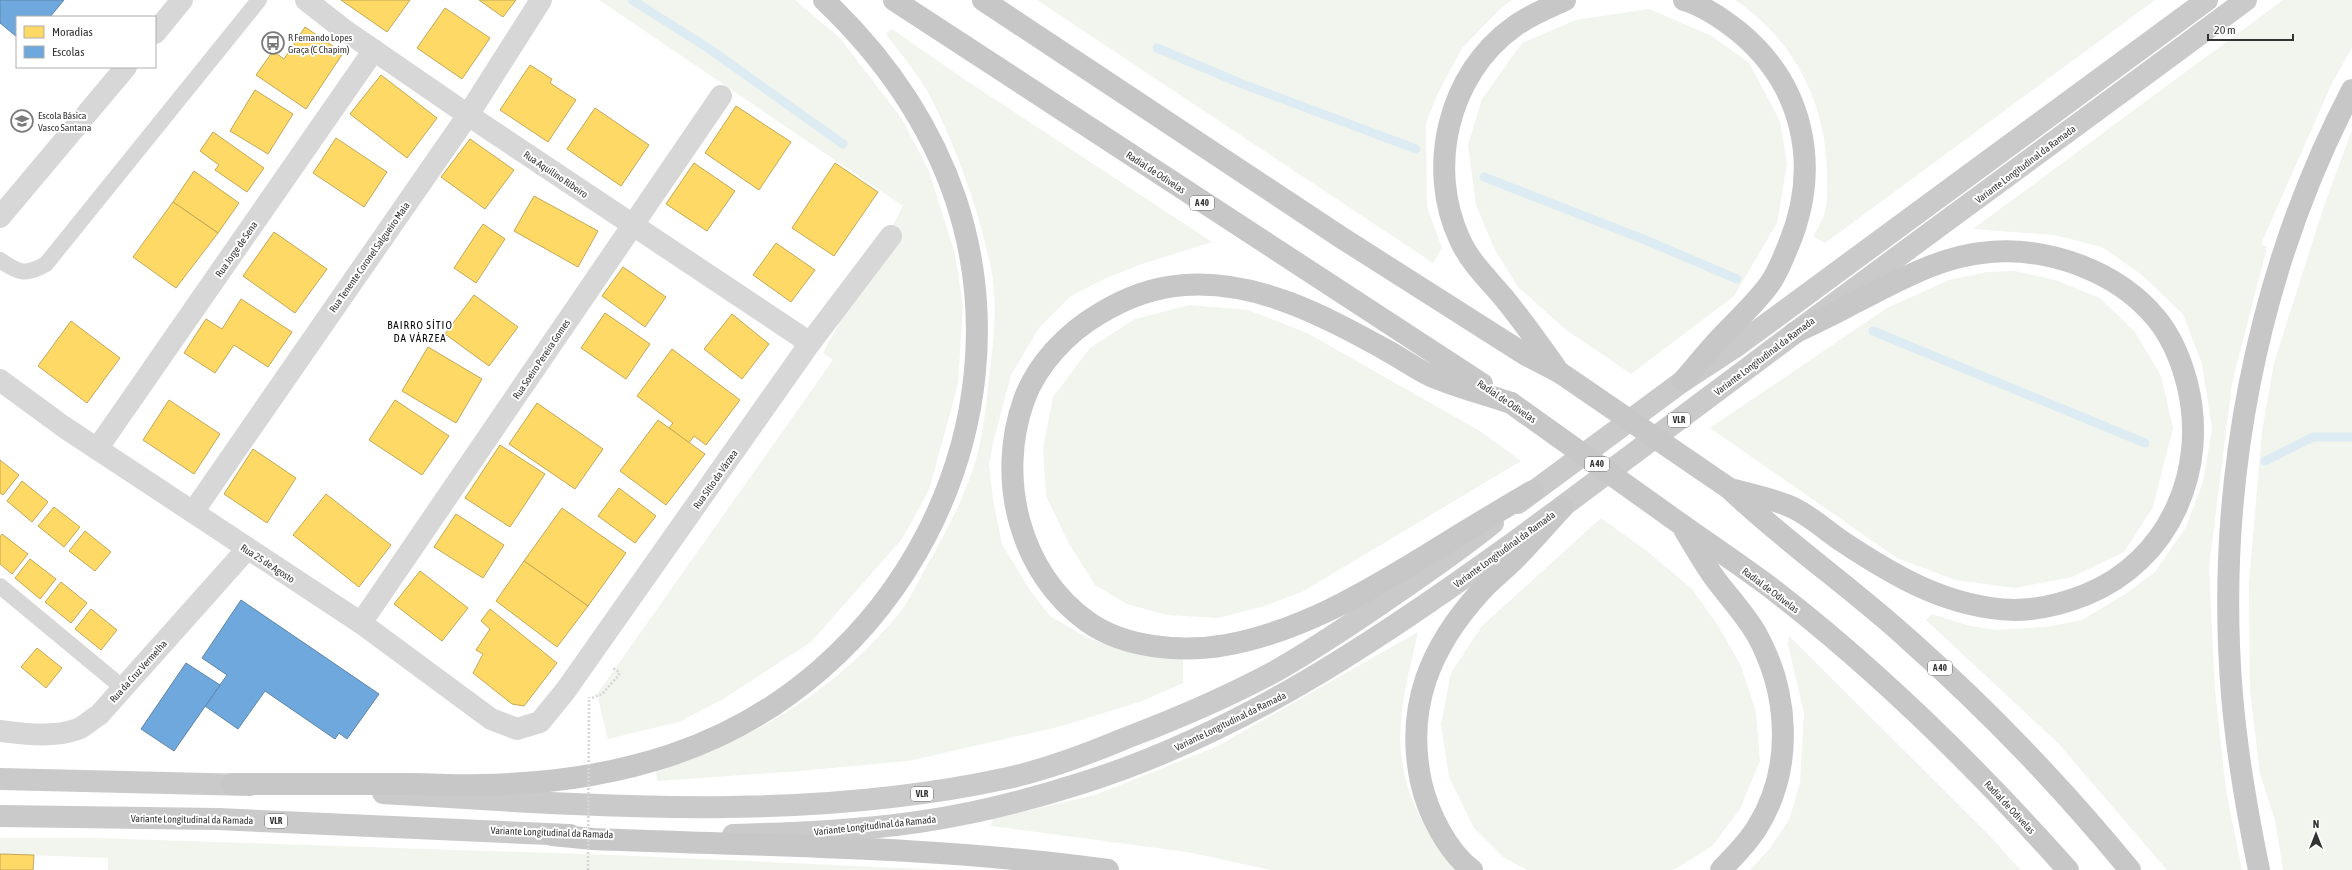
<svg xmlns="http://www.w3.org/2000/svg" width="2352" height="870" viewBox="0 0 2352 870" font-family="'Asap Condensed',sans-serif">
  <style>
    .green { fill: #f1f5ed }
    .homes { fill: #ffd966; stroke: #c2a757 }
    .schools { fill: #6fa8dc; stroke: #5d85a9 }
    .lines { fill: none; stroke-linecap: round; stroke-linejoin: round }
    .stream { stroke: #ddebf3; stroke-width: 9 }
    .path { stroke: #d6d6d6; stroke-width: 2.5; stroke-dasharray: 2 2; stroke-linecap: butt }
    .service { stroke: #d7d7d7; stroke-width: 16 }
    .minor { stroke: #d7d7d7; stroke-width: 22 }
    .primary { stroke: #cacaca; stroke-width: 22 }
    .trunk { stroke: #c7c7c7; stroke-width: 22 }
    .path-bridge { stroke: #d6d6d6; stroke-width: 2.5; stroke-dasharray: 2 2; stroke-linecap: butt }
    .trunk-bridge { stroke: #c7c7c7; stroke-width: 22 }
    .labels { text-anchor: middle; stroke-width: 4; stroke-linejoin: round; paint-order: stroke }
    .shield { fill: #fff; stroke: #707070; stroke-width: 1 }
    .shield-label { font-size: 9px; font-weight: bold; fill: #333 }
    .poi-label { font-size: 10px; fill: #333; stroke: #fff; text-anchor: start }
    .street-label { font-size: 10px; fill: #333; stroke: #fff }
    .neighbourhood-label { font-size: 11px; letter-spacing: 1px; fill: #000; stroke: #fff }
  </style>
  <rect width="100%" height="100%" fill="#fff"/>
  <g class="green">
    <polygon points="599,0 795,0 840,38 902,119 929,171 955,254 963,306 958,384 929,490 902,539 811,642 723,699 679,722 608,739 597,694 833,360 823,353 903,206"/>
    <polygon points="1037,0 1512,0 1499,10 1462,48 1438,93 1426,123 1427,207 1442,248 1433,263"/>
    <path d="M1735 0H2155L1825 243 1813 237C1817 229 1823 220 1825 212 1828 201 1827 187 1827 176 1827 105 1795 40 1735 0Z"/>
    <polygon points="2283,0 2352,0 2352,48 2332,83 2261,244 2267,247 2232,383 2209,567 2215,690 2226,791 2242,870 2167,870 2058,743 1926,620 1932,614 1970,626 1998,630 2045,627 2082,620 2124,595 2155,572 2186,527 2203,482 2212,429 2202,364 2183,314 2142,275 2102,247 2054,235 1973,229"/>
    <polygon points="1649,9 1712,36 1749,63 1780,121 1787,164 1777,223 1734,296 1631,374 1565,329 1518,287 1495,250 1476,205 1468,145 1482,99 1522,43 1576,20"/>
    <path d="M892 29 961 77 1212 242 1139 265 1104 279 1071 296 1039 328 1011 375 993 443 989 465 993 499 1002 544 1031 592 1050 616 1088 638 1128 652 1183 659V683L1142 701 1062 726 908 761 799 771 657 781 656 771C752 741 836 691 900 612 912 597 920 577 930 560 947 531 962 501 973 469 982 443 985 414 988 387 993 347 999 302 990 263 978 209 958 152 933 102 922 78 902 56 886 34Z"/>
    <polygon points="2352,130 2352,870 2283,870 2275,820 2260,774 2250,691 2249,583 2262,431 2274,363 2324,206"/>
    <polygon points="2015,271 2055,280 2100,298 2135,332 2161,376 2173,428 2153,507 2124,552 2072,577 2015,588 1955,580 1897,558 1710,428 1887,308 1949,280 1987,272"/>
    <polygon points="1189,305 1248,310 1307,333 1480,431 1521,461 1302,592 1265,606 1218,618 1167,615 1127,604 1095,585 1069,544 1046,496 1043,449 1053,397 1090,348 1135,319"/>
    <polygon points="1601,518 1647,551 1692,589 1719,627 1741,666 1756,712 1760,761 1740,809 1712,846 1677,868 1671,870 1527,870 1503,857 1474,828 1449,777 1441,724 1451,673 1482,626"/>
    <path d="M1418 632C1402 704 1386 751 1422 821 1431 839 1447 855 1459 870H1271L1187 852 991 826 993 819 1095 795 1218 746Z"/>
    <polygon points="1789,636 1989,835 2020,870 1750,870 1770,848 1789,820 1800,783 1804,713 1788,644"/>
    <polygon points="0,838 94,838 613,855 944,870 108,870 108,858 0,854"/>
  </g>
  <g class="homes">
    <polygon points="341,0 410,0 387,32"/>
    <polygon points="479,0 516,0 503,17"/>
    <polygon points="445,8 490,38 462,79 417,48"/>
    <polygon points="305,27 343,53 306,109 256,75 273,51 284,59"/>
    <polygon points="530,65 552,79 550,83 576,100 548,142 500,110"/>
    <polygon points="381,75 437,118 407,158 350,114"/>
    <polygon points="255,90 293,114 268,154 230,131"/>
    <polygon points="736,106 791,142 759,190 705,153"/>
    <polygon points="595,108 649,145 621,186 567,149"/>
    <polygon points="213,132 264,168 247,192 215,170 219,165 200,151"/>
    <polygon points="336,138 387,172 364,207 313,173"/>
    <polygon points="470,139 514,170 485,209 441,177"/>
    <polygon points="694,163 735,191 707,231 666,204"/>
    <polygon points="835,163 878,192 834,256 792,228"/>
    <polygon points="194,171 239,203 218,233 173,202"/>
    <polygon points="534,196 598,231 578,267 514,231"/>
    <polygon points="173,202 218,233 176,288 133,257"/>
    <polygon points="483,224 505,239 476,283 454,268"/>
    <polygon points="274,232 327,269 295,313 243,276"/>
    <polygon points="776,243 815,270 791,302 753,275"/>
    <polygon points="623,267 666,297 645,327 602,296"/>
    <polygon points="474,295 518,327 489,366 445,334"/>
    <polygon points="241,299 292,332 268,367 234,345 215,373 184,353 206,319 222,329"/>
    <polygon points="605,313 650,344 626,379 581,348"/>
    <polygon points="732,314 769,344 742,379 704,349"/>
    <polygon points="71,321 120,358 87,403 38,366"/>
    <polygon points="428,347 482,379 456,423 402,391"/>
    <polygon points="672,349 740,400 706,445 694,436 689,443 669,428 673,423 637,396"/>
    <polygon points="169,400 220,434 194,474 143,440"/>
    <polygon points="395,400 449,436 422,475 369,440"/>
    <polygon points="537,403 603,449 575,489 509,444"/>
    <polygon points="658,420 705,454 666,505 620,471"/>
    <polygon points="500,445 545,474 510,527 465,498"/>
    <polygon points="253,449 296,478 267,523 224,494"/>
    <polygon points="0,460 19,475 3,495 0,493"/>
    <polygon points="22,481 48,502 32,522 7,501"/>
    <polygon points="619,488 656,516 635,543 598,516"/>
    <polygon points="326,494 391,545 359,587 293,535"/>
    <polygon points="54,507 80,527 64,547 38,526"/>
    <polygon points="562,508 626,553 588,606 524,561"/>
    <polygon points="456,514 504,545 483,578 434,547"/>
    <polygon points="85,531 111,552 95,571 69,551"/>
    <polygon points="2,534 28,554 12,574 0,564 0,537"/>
    <polygon points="30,559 56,579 40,599 15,578"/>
    <polygon points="524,561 588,606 557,647 496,601"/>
    <polygon points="420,571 468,608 442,641 394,604"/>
    <polygon points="61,582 87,603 71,623 45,602"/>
    <polygon points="91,609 117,630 101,650 75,629"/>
    <polygon points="490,609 557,663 524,706 512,704 473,673 483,654 476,650 490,629 481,621"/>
    <polygon points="37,648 62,668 46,688 21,667"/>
    <polygon points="0,854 34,855 33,870 0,870"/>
  </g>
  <g class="schools">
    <polygon points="0,0 64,0 50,17 17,17 17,37 0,23"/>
    <polygon points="241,600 379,694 347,739 339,733 335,739 265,691 238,729 205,706 227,675 202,658"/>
    <polygon points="186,663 220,685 174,751 141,729"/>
  </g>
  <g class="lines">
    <g class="stream">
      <polyline points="632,0 708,48 843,144"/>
      <polyline points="1157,48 1240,83 1416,149"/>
      <polyline points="1484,177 1643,239 1737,279"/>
      <polyline points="1873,331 2145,443"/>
      <polyline points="2265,461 2313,437 2352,437"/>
    </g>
    <polyline class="path" points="592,698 602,694 619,675 619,672 613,668"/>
    <g class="service">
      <path d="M0 260C19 273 25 276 46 264L259 0"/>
      <polyline points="0,586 123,688"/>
    </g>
    <g class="minor">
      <polyline points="306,0 343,29 468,115 810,343"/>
      <polyline points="155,33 182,0"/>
      <polyline points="0,217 126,67"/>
      <polyline points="0,380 64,427 361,623 491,719 517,729 540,722 566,690 810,343 891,236"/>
      <polyline points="97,449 374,50"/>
      <polyline points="193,512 468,115 541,0"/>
      <polyline points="361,623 721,96"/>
      <path d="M0 731C26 734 53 738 78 729 85 726 92 719 99 715L247 549"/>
    </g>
    <g class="primary">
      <polyline points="1518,503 1683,381 1738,345 2207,0"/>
      <polyline points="0,779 250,785"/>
      <path d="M383 793C592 806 802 823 1008 778 1049 769 1088 754 1126 738 1176 719 1225 698 1272 673 1303 656 1333 636 1363 616 1407 586 1451 557 1493 523"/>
      <polyline points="0,816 218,819 570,835"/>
      <path d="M733 835C795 833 857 831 918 822 973 814 1029 800 1082 783 1238 734 1374 643 1506 548 1587 489 1667 428 1748 368 1913 244 2081 123 2246 0"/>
    </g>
    <g class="trunk">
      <polyline points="894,0 1482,384"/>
      <polyline points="983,0 1342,238 1526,355 1559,372"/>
      <path d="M1556 368C1539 344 1522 320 1504 298 1488 279 1470 262 1460 240 1426 168 1448 73 1515 26 1530 15 1548 8 1565 0"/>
      <path d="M1683 381C1697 365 1710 348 1725 333 1741 316 1758 301 1771 282 1779 270 1784 256 1789 244 1821 166 1804 85 1738 31 1721 18 1704 6 1684 0"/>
      <path d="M1511 403C1485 394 1457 387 1431 376 1416 369 1401 358 1386 350 1324 316 1258 280 1185 285 1154 287 1125 298 1099 314 1067 333 1037 364 1024 400 996 478 1019 573 1088 622 1125 648 1182 653 1226 645 1299 632 1365 593 1427 555 1462 533 1497 512 1533 491"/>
      <path d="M1730 489C1749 494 1770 498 1789 506 1807 513 1824 529 1840 540 1894 576 1948 608 2014 610 2039 610 2062 604 2085 595 2170 561 2209 469 2187 383 2181 360 2171 336 2156 318 2117 271 2049 247 1990 252 1939 256 1898 281 1854 303 1835 314 1814 323 1794 333"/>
      <path d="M1732 491C1788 544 1851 587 1908 639 1988 710 2062 787 2130 870"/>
      <path d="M1682 525C1713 547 1745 568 1775 591 1882 674 1978 769 2068 870"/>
      <path d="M1685 531C1695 547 1704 564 1716 580 1729 597 1744 613 1756 633 1789 692 1794 767 1758 826 1748 843 1734 856 1721 870"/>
      <path d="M232 784C292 784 352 784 412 784 435 784 458 786 481 785 545 784 611 775 671 755 897 680 1031 428 956 200 930 123 883 56 824 0"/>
      <path d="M552 835 593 839C765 846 937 846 1108 870"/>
      <path d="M1472 870C1447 851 1428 813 1421 782 1405 707 1430 647 1481 591 1491 580 1503 571 1514 560 1531 543 1547 524 1563 507"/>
      <path d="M2259 870C2247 812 2237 754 2232 695 2215 489 2256 273 2352 90"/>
    </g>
    <polyline class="path-bridge" points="588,870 589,697"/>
    <g class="trunk-bridge">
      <polyline points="1559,372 1730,489"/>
      <polyline points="1511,403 1682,525"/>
    </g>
  </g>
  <defs>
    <g id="bus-ring" transform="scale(1.15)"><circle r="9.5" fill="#fff" stroke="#7a7a7a" stroke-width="1.5"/><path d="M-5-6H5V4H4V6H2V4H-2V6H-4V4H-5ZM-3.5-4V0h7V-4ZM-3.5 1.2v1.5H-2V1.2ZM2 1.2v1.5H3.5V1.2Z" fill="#7a7a7a"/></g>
    <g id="school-ring" transform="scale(1.15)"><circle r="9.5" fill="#fff" stroke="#7a7a7a" stroke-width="1.5"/><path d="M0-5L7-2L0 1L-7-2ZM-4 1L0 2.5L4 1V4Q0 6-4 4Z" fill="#7a7a7a"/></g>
  </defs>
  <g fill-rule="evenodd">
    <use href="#bus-ring" x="273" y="43"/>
    <use href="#school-ring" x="22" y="121"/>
  </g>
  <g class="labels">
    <g class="shield">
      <rect x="1190" y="196" width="24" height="14" rx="3"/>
      <rect x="1668" y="413" width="22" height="14" rx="3"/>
      <rect x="1585" y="457" width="24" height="14" rx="3"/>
      <rect x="1928" y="661" width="24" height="14" rx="3"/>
      <rect x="911" y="787" width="22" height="14" rx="3"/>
      <rect x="265" y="814" width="22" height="14" rx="3"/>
    </g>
    <g class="shield-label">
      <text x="1202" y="206">A 40</text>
      <text x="1679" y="423">VLR</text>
      <text x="1597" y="467">A 40</text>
      <text x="1940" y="671">A 40</text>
      <text x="922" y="797">VLR</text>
      <text x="276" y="824">VLR</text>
    </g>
    <g class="poi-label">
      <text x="288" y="41">R Fernando Lopes<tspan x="288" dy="12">Graça (C Chapim)</tspan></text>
      <text x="38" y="119">Escola Básica<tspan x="38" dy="12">Vasco Santana</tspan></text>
    </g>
    <g class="street-label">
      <text transform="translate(2025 164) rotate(-37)" y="4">Variante Longitudinal da Ramada</text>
      <text transform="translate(1156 172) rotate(33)" y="4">Radial de Odivelas</text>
      <text transform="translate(556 174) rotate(34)" y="4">Rua Aquilino Ribeiro</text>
      <text transform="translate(236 249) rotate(-55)" y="4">Rua Jorge de Sena</text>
      <text transform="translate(369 257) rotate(-55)" y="4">Rua Tenente Coronel Salgueiro Maia</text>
      <text transform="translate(1764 356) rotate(-37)" y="4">Variante Longitudinal da Ramada</text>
      <text transform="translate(541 359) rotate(-56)" y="4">Rua Soeiro Pereira Gomes</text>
      <text transform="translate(1507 401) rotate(34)" y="4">Radial de Odivelas</text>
      <text transform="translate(715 479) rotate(-55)" y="4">Rua Sítio da Várzea</text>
      <text transform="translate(1504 549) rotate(-36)" y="4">Variante Longitudinal da Ramada</text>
      <text transform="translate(268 563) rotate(33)" y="4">Rua 25 de Agosto</text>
      <text transform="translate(1771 590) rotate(37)" y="4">Radial de Odivelas</text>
      <text transform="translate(138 671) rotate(-48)" y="4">Rua da Cruz Vermelha</text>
      <text transform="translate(1230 721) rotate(-26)" y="4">Variante Longitudinal da Ramada</text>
      <text transform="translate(2010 807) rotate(47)" y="4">Radial de Odivelas</text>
      <text transform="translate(192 819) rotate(1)" y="4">Variante Longitudinal da Ramada</text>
      <text transform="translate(875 825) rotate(-6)" y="4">Variante Longitudinal da Ramada</text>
      <text transform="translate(552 832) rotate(2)" y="4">Variante Longitudinal da Ramada</text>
    </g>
    <g class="neighbourhood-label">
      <text x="420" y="329">BAIRRO SÍTIO<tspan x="420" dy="13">DA VÁRZEA</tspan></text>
    </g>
  </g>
  <rect x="16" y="16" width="140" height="52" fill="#ffffff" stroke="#adadad"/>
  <rect x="24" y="26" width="20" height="12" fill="#ffd966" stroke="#adadad"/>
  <text x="52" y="36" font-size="12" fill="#333333">Moradias</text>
  <rect x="24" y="46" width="20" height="12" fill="#6fa8dc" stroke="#adadad"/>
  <text x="52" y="56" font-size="12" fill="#333333">Escolas</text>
  <g transform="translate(2316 834)" stroke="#ffffff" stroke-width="3" paint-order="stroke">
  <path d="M0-3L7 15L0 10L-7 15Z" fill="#333333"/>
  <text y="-6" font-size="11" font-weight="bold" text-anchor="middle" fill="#333333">N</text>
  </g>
  <path d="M2208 34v6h85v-6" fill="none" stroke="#333333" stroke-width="2"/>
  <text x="2214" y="34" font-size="12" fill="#333333" stroke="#ffffff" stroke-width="3" paint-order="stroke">20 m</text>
</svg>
